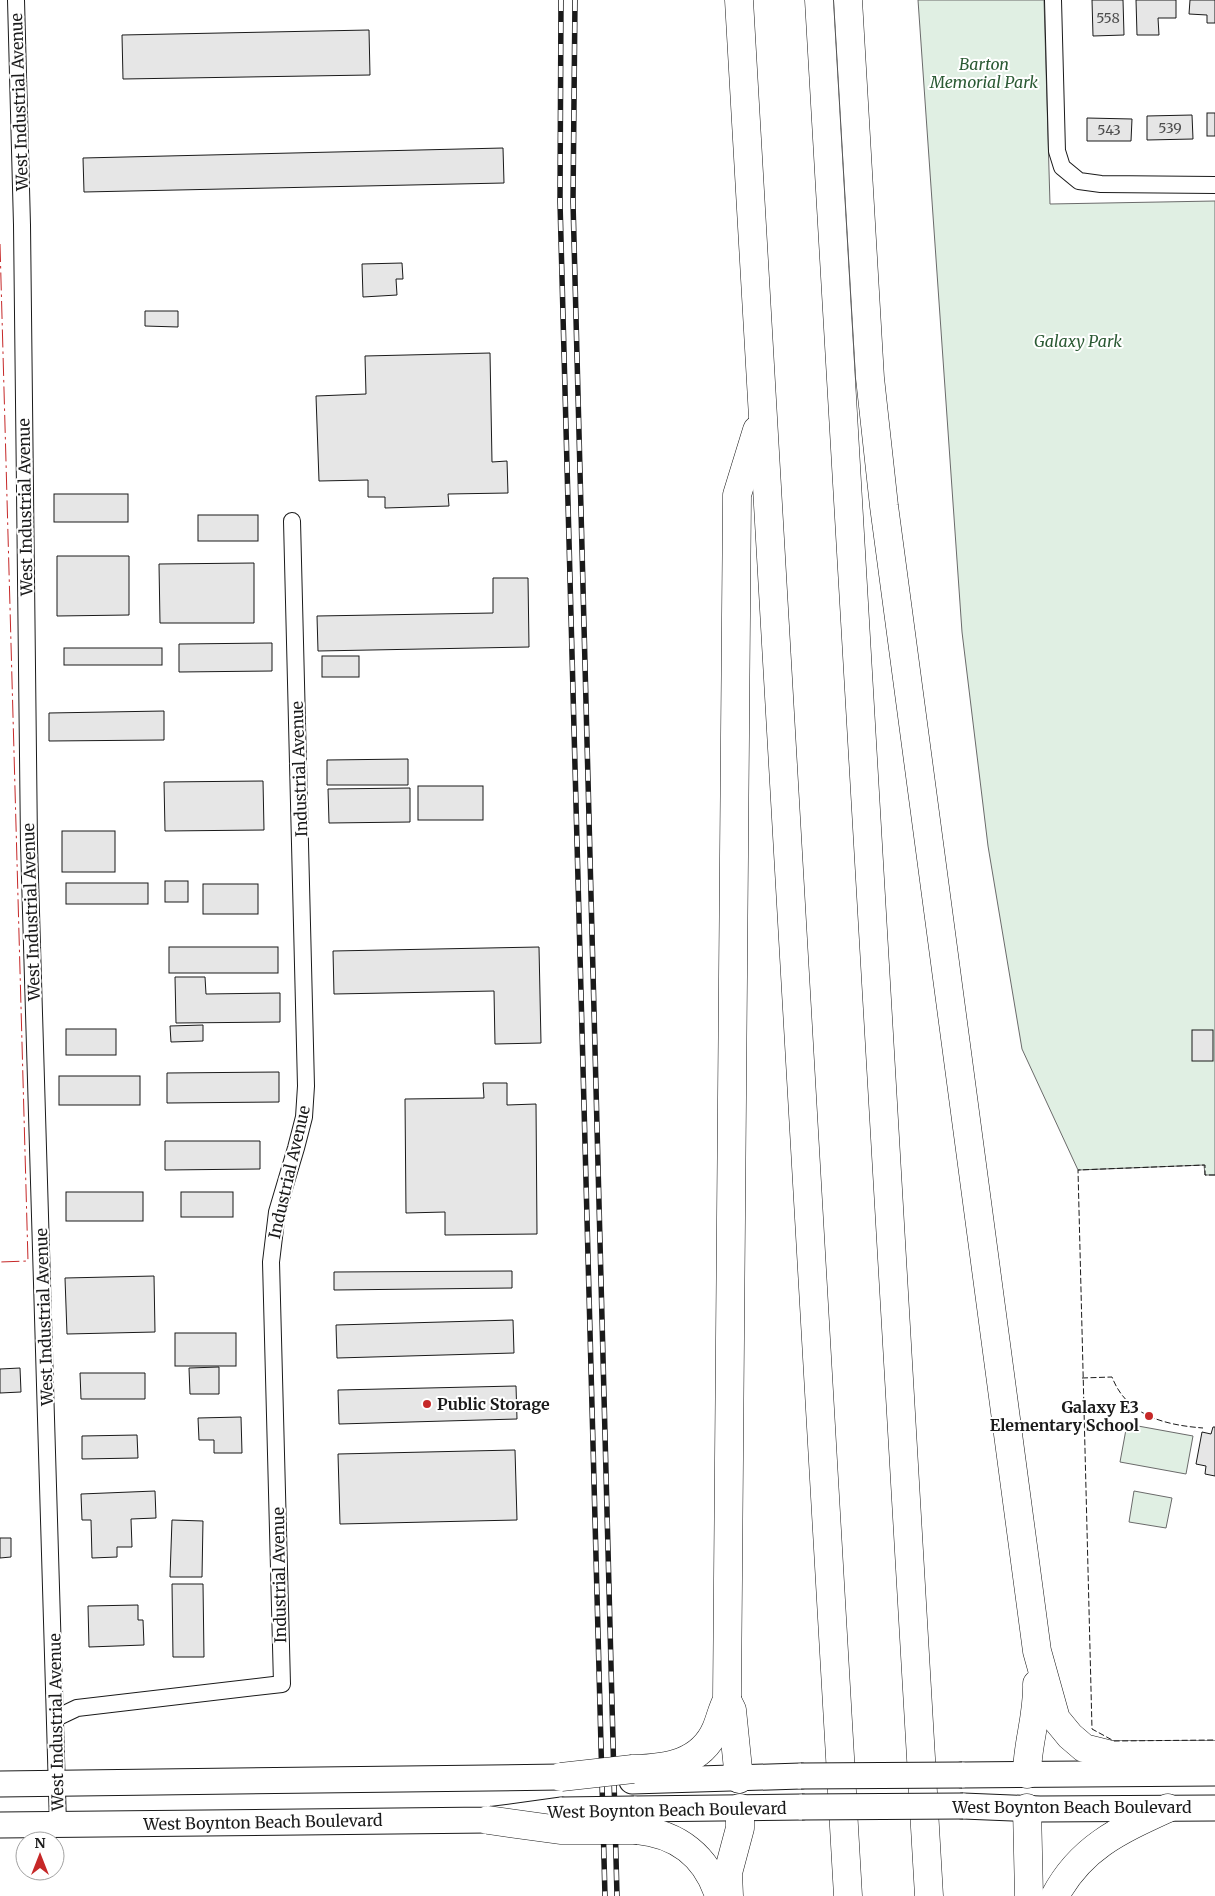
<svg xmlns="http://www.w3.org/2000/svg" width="1215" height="1896" viewBox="0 0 1215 1896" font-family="Merriweather,serif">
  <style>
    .green { fill: #e0efe3; stroke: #6a6a6a }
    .building { fill: #e6e6e6; stroke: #1a1a1a }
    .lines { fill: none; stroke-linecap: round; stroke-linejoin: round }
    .street-casing { stroke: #1a1a1a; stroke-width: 18 }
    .primary-casing { stroke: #1a1a1a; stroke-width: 27 }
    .highway-casing { stroke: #1a1a1a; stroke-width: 29 }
    .street { stroke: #fff; stroke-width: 16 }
    .primary { stroke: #fff; stroke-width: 25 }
    .highway { stroke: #fff; stroke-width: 28 }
    .rail-casing { stroke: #1a1a1a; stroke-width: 5.5 }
    .rail { stroke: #fff; stroke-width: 4; stroke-dasharray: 11; stroke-linecap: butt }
    .primary-bridge-casing { stroke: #1a1a1a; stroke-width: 27; stroke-linecap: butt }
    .highway-bridge-casing { stroke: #1a1a1a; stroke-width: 29; stroke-linecap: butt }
    .primary-bridge { stroke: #fff; stroke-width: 25 }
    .highway-bridge { stroke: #fff; stroke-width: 28 }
    .fence { stroke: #1a1a1a; stroke-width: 1; stroke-dasharray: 6 2.5; stroke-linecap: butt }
    .power { stroke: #c62828; stroke-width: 1; stroke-dasharray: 18 4 2.5 4; stroke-linecap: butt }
    .poi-dot { fill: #c62828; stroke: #fff; stroke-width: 2 }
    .labels { text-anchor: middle; stroke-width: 4; stroke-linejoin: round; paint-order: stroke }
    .number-label { font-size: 14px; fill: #4d4d4d }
    .park-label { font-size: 16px; font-style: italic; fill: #2b5a34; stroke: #fff }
    .street-label { font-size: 16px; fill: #1a1a1a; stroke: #fff }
    .poi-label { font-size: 16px; font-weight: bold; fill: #1a1a1a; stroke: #fff; text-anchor: start }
  </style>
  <rect width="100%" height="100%" fill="#fff"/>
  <g class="green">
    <polygon points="918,0 1044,0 1050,204 1215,201 1215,1175 1205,1175 1204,1165 1078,1170 1022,1049 988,846 962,632"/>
    <polygon points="1127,1424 1193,1436 1186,1474 1120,1462"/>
    <polygon points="1134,1491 1172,1498 1166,1528 1129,1522"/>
  </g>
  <g class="building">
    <polygon points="1092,0 1123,0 1124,35 1093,36"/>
    <polygon points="1136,0 1176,0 1176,18 1158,18 1159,35 1137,35"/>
    <polygon points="1190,0 1215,0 1215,23 1207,23 1207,15 1189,14"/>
    <polygon points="369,30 370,75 123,79 122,35"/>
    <rect x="1207" y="113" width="8" height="23"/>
    <polygon points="1192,115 1193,139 1147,140 1147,116"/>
    <polygon points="1087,118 1132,119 1131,141 1087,141"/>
    <polygon points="503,148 504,183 84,192 83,158"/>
    <polygon points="402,263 403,279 396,279 397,295 363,297 362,264"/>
    <polygon points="145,311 178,311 178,327 145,326"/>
    <polygon points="490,353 492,462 507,461 508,493 448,494 449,506 385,508 385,497 368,497 368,480 319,481 316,396 366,394 365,356"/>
    <rect x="54" y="494" width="74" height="28"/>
    <rect x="198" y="515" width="60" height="26"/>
    <polygon points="57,556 129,556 129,615 57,616"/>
    <polygon points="254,563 254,623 160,623 159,564"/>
    <polygon points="493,578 528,578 529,647 318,651 317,616 493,613"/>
    <polygon points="272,643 272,671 179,672 179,644"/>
    <rect x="64" y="648" width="98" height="17"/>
    <rect x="322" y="656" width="37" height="21"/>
    <polygon points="164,711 164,740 49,741 49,713"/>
    <polygon points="408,759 408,785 327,785 327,760"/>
    <polygon points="263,781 264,830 165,831 164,782"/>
    <rect x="418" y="786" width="65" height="34"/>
    <polygon points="410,788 410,822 329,823 328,789"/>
    <rect x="62" y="831" width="53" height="41"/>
    <rect x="165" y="881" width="23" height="21"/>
    <rect x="66" y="883" width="82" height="21"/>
    <rect x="203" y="884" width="55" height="30"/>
    <rect x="169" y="947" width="109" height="26"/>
    <polygon points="539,947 541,1043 495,1044 494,991 334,994 333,951"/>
    <polygon points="175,977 205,977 206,994 280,993 280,1022 176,1023"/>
    <polygon points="203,1025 203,1041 171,1042 170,1026"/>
    <rect x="66" y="1029" width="50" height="26"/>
    <rect x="1192" y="1030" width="21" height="31"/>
    <polygon points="279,1072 279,1102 167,1103 167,1073"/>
    <rect x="59" y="1076" width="81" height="29"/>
    <polygon points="483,1083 507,1083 507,1105 536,1104 537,1234 445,1235 445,1212 406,1213 405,1099 484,1098"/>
    <polygon points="165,1141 260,1141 260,1169 165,1170"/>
    <rect x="66" y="1192" width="77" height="29"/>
    <rect x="181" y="1192" width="52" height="25"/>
    <polygon points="512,1271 512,1288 334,1290 334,1272"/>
    <polygon points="154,1276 155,1332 67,1334 65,1278"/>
    <polygon points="513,1320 514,1353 337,1358 336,1325"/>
    <rect x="175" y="1333" width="61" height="33"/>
    <polygon points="219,1367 219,1394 190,1394 189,1368"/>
    <polygon points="20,1368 21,1392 0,1393 0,1369"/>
    <polygon points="80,1373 145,1373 145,1399 81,1399"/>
    <polygon points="516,1386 517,1419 339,1424 338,1390"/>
    <polygon points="241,1417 242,1453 214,1453 214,1440 199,1440 198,1418"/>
    <polygon points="1213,1427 1215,1427 1215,1476 1205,1474 1206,1466 1196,1464 1202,1432 1211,1434"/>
    <polygon points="137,1435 138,1458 82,1459 82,1436"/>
    <polygon points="515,1450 517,1520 340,1524 338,1454"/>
    <polygon points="155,1491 156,1518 131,1519 132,1547 117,1547 117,1557 92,1558 91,1520 82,1520 81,1494"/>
    <polygon points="172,1520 203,1521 202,1577 170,1577"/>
    <polygon points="0,1538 11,1538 11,1557 0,1558"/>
    <polygon points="172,1584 203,1584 204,1657 173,1657"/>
    <polygon points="138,1605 138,1620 143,1620 144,1645 89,1647 88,1606"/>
  </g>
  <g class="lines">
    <g class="street-casing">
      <g id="street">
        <polyline points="16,0 22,225 29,844 58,1824"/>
        <polyline points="1053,0 1057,151 1062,167 1079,181 1101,184 1215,185"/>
        <polyline points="56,1718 77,1708 282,1684 271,1262 277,1212 296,1148 304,1117 306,1086 292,521"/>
      </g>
    </g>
    <g class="primary-casing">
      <g id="primary">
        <polyline points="962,1775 1215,1773"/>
        <polyline points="632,1781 801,1776"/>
        <polyline points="0,1784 561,1777"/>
        <polyline points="963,1806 1040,1809 1215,1808"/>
        <polyline points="634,1809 802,1807"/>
        <polyline points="0,1825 488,1820 562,1810"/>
      </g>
    </g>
    <g class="highway-casing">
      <g id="highway">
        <polyline points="739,0 848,1896"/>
        <polyline points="819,0 929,1896"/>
        <polyline points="848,0 870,378 884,506 1037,1651 1056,1719 1070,1736 1084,1748 1112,1755 1215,1755"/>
        <polyline points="727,1700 732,1710 739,1779"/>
        <path d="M633 1769C666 1768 701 1764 716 1729 720 1720 722 1709 727 1700L737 495 757 430"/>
        <path d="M1027 1774C1027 1744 1038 1716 1037 1684"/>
        <polyline points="1027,1808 1029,1896"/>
        <path d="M637 1830C678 1834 707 1857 719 1896"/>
        <polyline points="729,1896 728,1873 740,1828 740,1808"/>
        <path d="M1055 1896C1081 1847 1120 1830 1168 1808"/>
      </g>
    </g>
    <use href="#street" class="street"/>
    <use href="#primary" class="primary"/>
    <use href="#highway" class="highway"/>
    <g class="rail-casing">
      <g id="rail">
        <polyline points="561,0 560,202 605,1896"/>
        <polyline points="575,0 573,202 617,1896"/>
      </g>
    </g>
    <use href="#rail" class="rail"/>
    <g class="primary-bridge-casing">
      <g id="primary-bridge">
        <polyline points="801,1776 962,1775"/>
        <polyline points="802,1807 963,1806"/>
        <polyline points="562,1810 634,1809"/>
      </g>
    </g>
    <g class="highway-bridge-casing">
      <g id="highway-bridge">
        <polyline points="561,1777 633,1769"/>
        <polyline points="488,1820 560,1830 637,1830"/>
      </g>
    </g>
    <use href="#primary-bridge" class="primary-bridge"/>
    <use href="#highway-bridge" class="highway-bridge"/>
    <g class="fence">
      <polyline points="1215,1175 1205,1175 1205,1165 1078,1170 1092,1729 1114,1741 1215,1740"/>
      <path d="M1082 1378 1112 1377C1127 1416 1165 1425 1203 1428"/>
    </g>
    <polyline class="power" points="0,244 28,1261 0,1262"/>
  </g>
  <g class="poi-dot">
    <circle cx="427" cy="1404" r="5"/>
    <circle cx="1149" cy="1416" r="5"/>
  </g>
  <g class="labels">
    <g class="number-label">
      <text x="1108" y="23">558</text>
      <text x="1170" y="133">539</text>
      <text x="1109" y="135">543</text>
    </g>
    <g class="park-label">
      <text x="984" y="70">Barton<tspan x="984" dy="18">Memorial Park</tspan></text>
      <text x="1078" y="347">Galaxy Park</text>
    </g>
    <g class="street-label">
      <text transform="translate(19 102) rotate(-92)" y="6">West Industrial Avenue</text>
      <text transform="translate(25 507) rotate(-91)" y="6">West Industrial Avenue</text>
      <text transform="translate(299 769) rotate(-92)" y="6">Industrial Avenue</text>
      <text transform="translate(31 912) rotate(-92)" y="6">West Industrial Avenue</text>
      <text transform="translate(289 1172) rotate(-77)" y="6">Industrial Avenue</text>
      <text transform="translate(44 1317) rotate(-92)" y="6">West Industrial Avenue</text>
      <text transform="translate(279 1575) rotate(-91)" y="6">Industrial Avenue</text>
      <text transform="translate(56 1722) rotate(-91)" y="6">West Industrial Avenue</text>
      <text x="1072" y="1813">West Boynton Beach Boulevard</text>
      <text transform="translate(667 1810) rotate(-1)" y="6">West Boynton Beach Boulevard</text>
      <text transform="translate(263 1822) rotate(-1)" y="6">West Boynton Beach Boulevard</text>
    </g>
    <g class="poi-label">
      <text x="437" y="1410">Public Storage</text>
      <text x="1139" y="1413" text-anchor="end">Galaxy E3<tspan x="1139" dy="18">Elementary School</tspan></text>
    </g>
  </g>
  <g transform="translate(40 1856)"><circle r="24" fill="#ffffff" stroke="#a3a3a3"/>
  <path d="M0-4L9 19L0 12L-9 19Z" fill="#c62828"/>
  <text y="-8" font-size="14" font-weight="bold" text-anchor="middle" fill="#1a1a1a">N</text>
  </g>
</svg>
